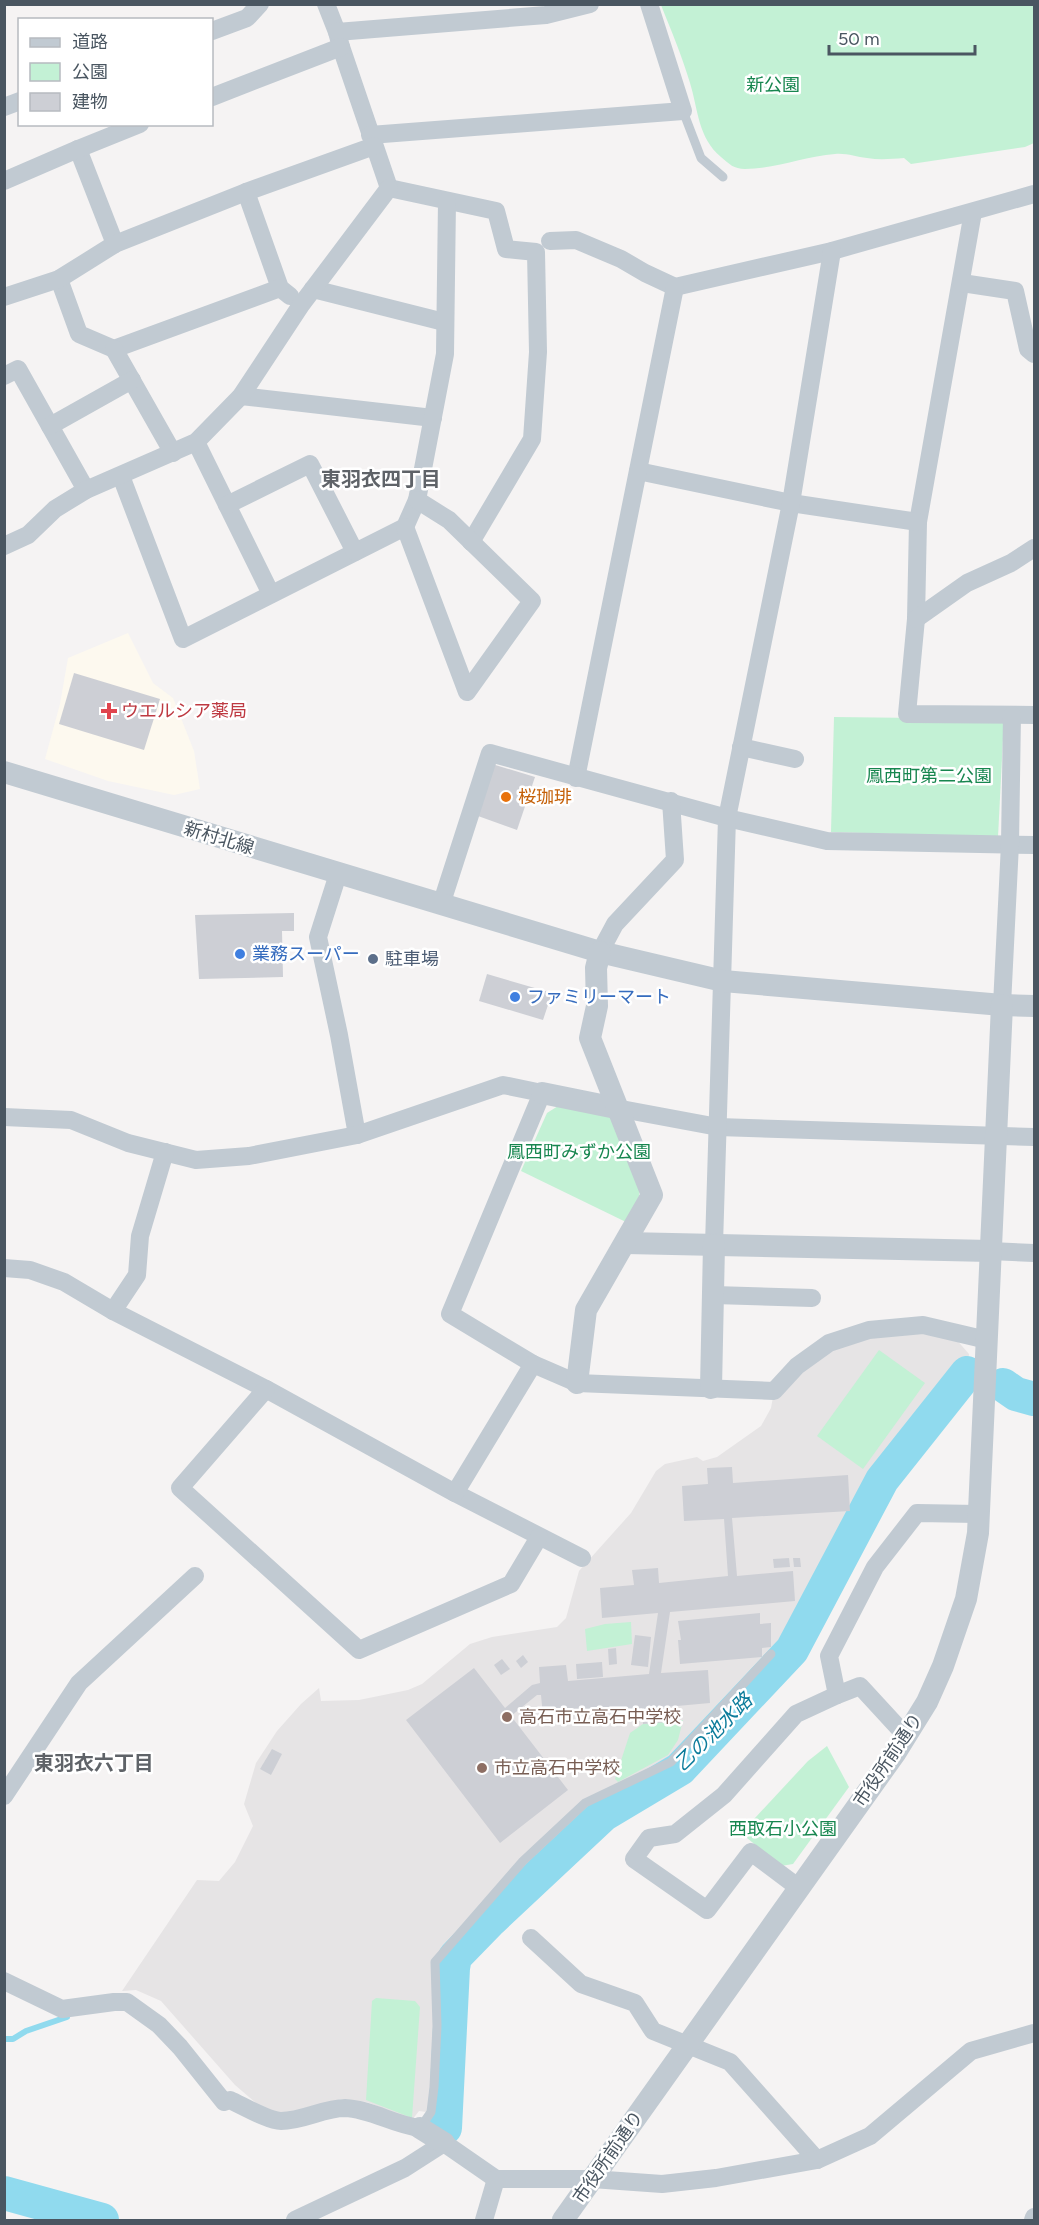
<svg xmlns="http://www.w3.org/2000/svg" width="1039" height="2225" viewBox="0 0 1039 2225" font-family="Figtree,'Noto Sans JP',sans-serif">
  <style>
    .commercial { fill: #fdf9ef }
    .education { fill: #e6e4e5 }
    .green { fill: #c3f1d5 }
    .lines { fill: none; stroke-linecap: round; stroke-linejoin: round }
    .stream { stroke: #90daee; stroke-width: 6 }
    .river { stroke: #90daee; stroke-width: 34 }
    .building { fill: #cdcfd5 }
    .service { stroke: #c1cad2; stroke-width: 9 }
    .minor { stroke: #c1cad2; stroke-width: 18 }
    .tertiary { stroke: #c1cad2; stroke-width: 22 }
    .health-dot { fill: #e0444e; stroke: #fff; stroke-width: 2 }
    .food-dot { fill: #e8710a; stroke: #fff; stroke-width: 2 }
    .shop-dot { fill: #3f7fe0; stroke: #fff; stroke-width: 2 }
    .service-dot { fill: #5c6f8a; stroke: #fff; stroke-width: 2 }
    .education-dot { fill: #8d6e63; stroke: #fff; stroke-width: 2 }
    .labels { text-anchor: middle; stroke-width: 5; stroke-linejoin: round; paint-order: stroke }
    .park-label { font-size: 18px; fill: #17864f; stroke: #fff }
    .health-label { font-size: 18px; fill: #be3a42; stroke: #fff; text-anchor: start }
    .food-label { font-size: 18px; fill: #c56008; stroke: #fff; text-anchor: start }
    .street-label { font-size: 18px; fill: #4a5661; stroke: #fff }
    .shop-label { font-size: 18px; fill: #366cbe; stroke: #fff; text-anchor: start }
    .service-label { font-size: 18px; fill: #4e5e75; stroke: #fff; text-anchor: start }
    .education-label { font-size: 18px; fill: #785e54; stroke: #fff; text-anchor: start }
    .neighbourhood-label { font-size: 20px; font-weight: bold; fill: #5f6368; stroke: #fff }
    .water-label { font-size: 20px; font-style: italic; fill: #0c7c9b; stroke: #fff }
  </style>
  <rect width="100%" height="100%" fill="#f5f3f3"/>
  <polygon class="commercial" points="128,633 153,683 173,698 194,751 200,789 174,795 108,781 45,759 60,704 68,658"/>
  <polygon class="education" points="891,1330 955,1338 969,1354 967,1370 882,1479 790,1647 679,1767 590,1822 456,1950 450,1961 448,1972 442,2114 419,2111 412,2120 367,2102 341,2099 296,2114 278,2116 264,2110 235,2085 161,2001 136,1990 122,1991 197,1880 219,1881 235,1862 253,1826 244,1804 256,1763 277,1731 301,1704 319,1688 321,1701 359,1700 408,1690 422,1684 470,1644 492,1637 557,1627 566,1618 579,1571 631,1513 656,1471 665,1464 697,1457 703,1461 717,1457 761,1426 771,1408 773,1397 813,1357"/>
  <g class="green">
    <path d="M661 5H1034V143L1025 147 911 164 904 158C891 159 879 160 867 158 856 157 847 153 835 154 805 156 776 169 745 169 734 169 729 164 721 157 698 138 698 109 690 83 682 56 671 30 661 5Z"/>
    <polygon points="834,717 1004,719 998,837 831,832"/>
    <polygon points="558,1106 611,1117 640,1187 638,1204 628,1223 521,1171 547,1113"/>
    <polygon points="879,1350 925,1383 863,1469 817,1436"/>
    <polygon points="631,1622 632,1644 587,1651 585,1629 605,1624"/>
    <polygon points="683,1720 678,1740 668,1755 618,1782 615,1779 630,1733 643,1724"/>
    <polygon points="827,1746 849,1787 793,1864 781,1866 741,1833 808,1761"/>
    <polygon points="376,1998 415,2001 420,2007 412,2118 366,2100 372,2001"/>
  </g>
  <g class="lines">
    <polyline class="stream" points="4,2039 13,2039 26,2031 67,2017"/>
    <g class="river">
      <polyline points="1003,1385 1016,1394 1034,1399"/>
      <polyline points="445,2128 453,1968 455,1957 491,1920 603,1815 680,1769 792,1650 882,1480 967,1373"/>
      <polyline points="4,2193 102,2220"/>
    </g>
  </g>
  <g class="building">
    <polygon points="74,673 160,699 144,750 59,724"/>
    <polygon points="492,764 535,777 517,830 478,816"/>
    <polygon points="294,913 294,931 282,931 283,977 199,979 195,915"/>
    <polygon points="487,974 552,993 543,1020 479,1001"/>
    <polygon points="732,1467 733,1483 848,1475 850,1511 732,1518 737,1576 793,1571 795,1601 670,1612 661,1673 708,1670 710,1703 666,1707 667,1722 643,1724 642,1708 543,1716 541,1695 537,1695 511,1716 568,1790 500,1843 406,1720 474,1668 505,1708 532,1685 540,1683 539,1667 566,1665 568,1681 649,1674 658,1613 602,1618 600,1588 634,1585 632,1570 658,1568 659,1583 728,1576 724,1519 684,1521 682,1486 708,1484 707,1468"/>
    <polygon points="789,1558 790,1567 774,1568 773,1559"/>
    <polygon points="793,1558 800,1558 801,1567 794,1567"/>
    <polygon points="760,1613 760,1624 771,1623 771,1647 762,1648 762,1657 680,1664 678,1640 681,1640 678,1621"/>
    <polygon points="635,1635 651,1637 648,1667 631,1665"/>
    <polygon points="616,1648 617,1664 609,1665 608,1649"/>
    <polygon points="523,1655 528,1662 521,1668 516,1661"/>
    <polygon points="502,1659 510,1669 501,1675 494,1665"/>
    <polygon points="602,1662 603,1677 577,1679 576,1664"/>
    <polygon points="272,1749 282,1754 271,1775 260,1769"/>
  </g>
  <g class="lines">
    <g class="service">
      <polyline points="683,111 701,158 723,177"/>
      <polyline points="420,2128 431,2112 434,2087 437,2026 435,1962 523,1861 585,1803 671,1762 771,1654"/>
    </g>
    <g class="minor">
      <polyline points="326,4 337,32 341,47 389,188"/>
      <polyline points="212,31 247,18 260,4"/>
      <polyline points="337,32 546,15 590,4"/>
      <polyline points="212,97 341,47"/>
      <polyline points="4,107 20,101"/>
      <polyline points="370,135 683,111 649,4"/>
      <polyline points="78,149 115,244"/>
      <polyline points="4,181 78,149 140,124"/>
      <polyline points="389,188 496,211 506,249 536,252 538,352 532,439 471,542"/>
      <polyline points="246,192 280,288 290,296"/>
      <polyline points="973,212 918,522 916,619 907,714 1034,715"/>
      <polyline points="550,241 576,240 621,259 645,273 675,287 832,251 1034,194"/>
      <polyline points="59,279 79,334 114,349 280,288"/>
      <polyline points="962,283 1015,291 1028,349 1034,354"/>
      <polyline points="313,289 444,322"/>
      <polyline points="4,297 59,279 115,244 246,192 374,146"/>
      <polyline points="114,349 173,453"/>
      <polyline points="4,376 18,369 86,490"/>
      <polyline points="241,396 433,418"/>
      <polyline points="50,426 132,380"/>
      <polyline points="196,442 271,594"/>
      <polyline points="638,471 791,503 918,522"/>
      <polyline points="121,476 183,639 405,527 417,500 445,354 447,201"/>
      <polyline points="227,505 310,464 355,552"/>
      <polyline points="405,527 467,692 532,601 449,520 417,500"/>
      <polyline points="4,546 28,535 55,509 86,490 196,442 241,396 301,305 389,188"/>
      <polyline points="916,619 967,583 1011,563 1034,548"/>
      <polyline points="741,747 795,759"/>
      <polyline points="576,778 675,287"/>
      <polyline points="338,874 318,937 339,1035 357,1135"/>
      <polyline points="441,905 490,753 727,818 827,841 1034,845"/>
      <polyline points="600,952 615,924 675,860 671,801"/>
      <polyline points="1002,1005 1010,844 1012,715"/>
      <polyline points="616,1108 718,1127 1034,1137"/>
      <polyline points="4,1117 71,1120 128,1143 196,1160 249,1156 357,1135 503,1085 542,1093 450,1314 533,1364 577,1383 774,1391 797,1366 829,1343 869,1330 923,1325 987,1340"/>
      <polyline points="714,1245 727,818 791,503 832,251"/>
      <polyline points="990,1251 1034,1253"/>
      <polyline points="4,1268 30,1270 64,1282 113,1311 266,1389 455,1493 582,1558"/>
      <polyline points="714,1295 812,1298"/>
      <polyline points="113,1311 137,1275 140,1236 165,1152"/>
      <polyline points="266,1389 180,1488 359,1650 511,1584 539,1537"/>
      <polyline points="455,1493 533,1364"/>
      <polyline points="837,1695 860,1686 906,1736"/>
      <polyline points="4,1796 79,1683 195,1576"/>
      <polyline points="799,1888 751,1852 707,1910 634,1859 649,1838 675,1834 724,1795 796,1714 837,1695 829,1656 875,1567 917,1513 978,1514"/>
      <polyline points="531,1938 581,1984 635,2003 653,2031 730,2062 817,2160"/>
      <path d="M4 1981 62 2009 114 2002H127L159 2025 180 2047 224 2102 230 2100C243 2106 269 2121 281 2121 303 2121 324 2108 345 2108 371 2109 394 2125 420 2128"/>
      <polyline points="295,2220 405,2168 444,2143 496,2179 592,2179 662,2184 716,2178 817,2160 870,2136 971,2051 1034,2033"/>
      <polyline points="484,2220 496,2179"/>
      <polyline points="1033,2220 1034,2217"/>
    </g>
    <g class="tertiary">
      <polyline points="4,772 600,952 723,981 1002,1005 1034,1006"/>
      <polyline points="542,1093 616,1108"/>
      <polyline points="626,1243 990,1251"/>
      <polyline points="577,1383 586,1310 652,1195 590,1038 597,1006 596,968 600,952"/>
      <polyline points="711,1388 714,1245"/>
      <polyline points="420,2128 444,2143"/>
      <polyline points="563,2220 896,1752 927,1702 943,1666 966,1599 978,1533 1002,1005"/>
    </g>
  </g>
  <path class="health-dot" d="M106 702h6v6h6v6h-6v6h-6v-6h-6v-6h6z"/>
  <circle class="food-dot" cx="506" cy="797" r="6"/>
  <g class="shop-dot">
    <circle cx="240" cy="954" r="6"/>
    <circle cx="515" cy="997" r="6"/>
  </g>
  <circle class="service-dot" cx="373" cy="959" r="6"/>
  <g class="education-dot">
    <circle cx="507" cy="1717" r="6"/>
    <circle cx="482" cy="1768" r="6"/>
  </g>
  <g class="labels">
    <g class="park-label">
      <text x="773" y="91">新公園</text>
      <text x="929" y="782">鳳西町第二公園</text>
      <text x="579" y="1158">鳳西町みずか公園</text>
      <text x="783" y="1835">西取石小公園</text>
    </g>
    <g class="health-label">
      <text x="121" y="717">ウエルシア薬局</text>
    </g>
    <g class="food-label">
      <text x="518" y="803">桜珈琲</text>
    </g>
    <g class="street-label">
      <text transform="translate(219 838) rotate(17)" y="6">新村北線</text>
      <text transform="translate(888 1760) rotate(-56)" y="6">市役所前通り</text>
      <text transform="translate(608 2157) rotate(-55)" y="6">市役所前通り</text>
    </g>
    <g class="shop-label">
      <text x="252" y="960">業務スーパー</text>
      <text x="527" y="1003">ファミリーマート</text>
    </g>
    <g class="service-label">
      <text x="385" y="965">駐車場</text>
    </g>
    <g class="education-label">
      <text x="519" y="1723">高石市立高石中学校</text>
      <text x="494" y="1774">市立高石中学校</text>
    </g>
    <g class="neighbourhood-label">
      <text x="381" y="486">東羽衣四丁目</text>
      <text x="94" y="1770">東羽衣六丁目</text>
    </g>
    <g class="water-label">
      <text transform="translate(713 1732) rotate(-45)" y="7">乙の池水路</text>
    </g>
  </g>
  <rect width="1039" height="2225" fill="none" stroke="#4a5661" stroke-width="12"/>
  <rect x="18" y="18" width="195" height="108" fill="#ffffff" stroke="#b7bbc0" stroke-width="1.5"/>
  <rect x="30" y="38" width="30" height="9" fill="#c1cad2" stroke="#b7bbc0" stroke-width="1.5"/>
  <text x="72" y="48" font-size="18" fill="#4a5661">道路</text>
  <rect x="30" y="63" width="30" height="18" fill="#c3f1d5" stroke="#b7bbc0" stroke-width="1.5"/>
  <text x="72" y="78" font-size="18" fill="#4a5661">公園</text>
  <rect x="30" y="93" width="30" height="18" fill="#cdcfd5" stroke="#b7bbc0" stroke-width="1.5"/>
  <text x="72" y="108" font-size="18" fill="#4a5661">建物</text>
  <path d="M829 45v9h146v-9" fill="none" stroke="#4a5661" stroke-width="3"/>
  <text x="838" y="45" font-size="18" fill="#4a5661" stroke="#ffffff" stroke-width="4.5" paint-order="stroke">50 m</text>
</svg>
